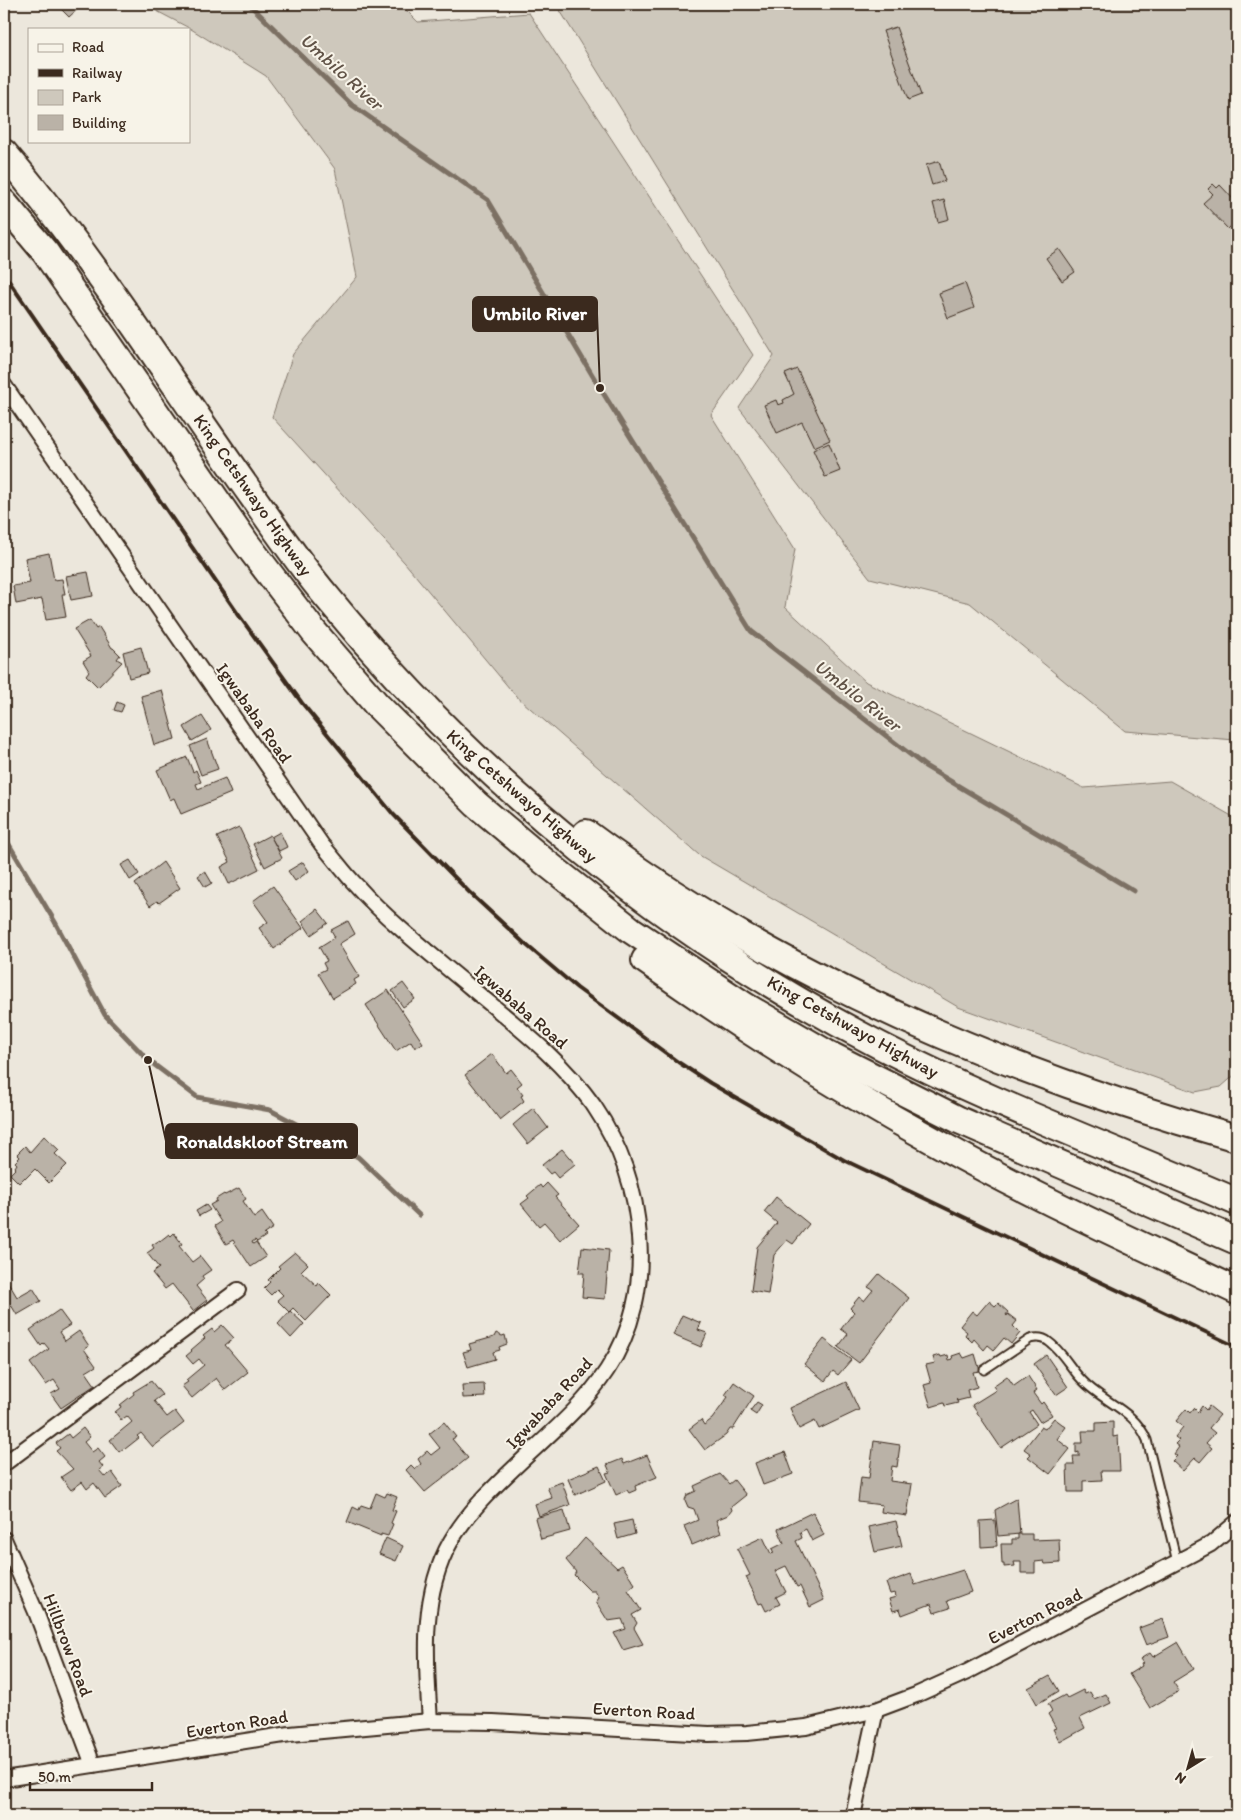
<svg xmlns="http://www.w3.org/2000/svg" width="1241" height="1820" viewBox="0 0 1241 1820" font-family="Itim,sans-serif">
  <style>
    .green { fill: #cec8bc; stroke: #84796d }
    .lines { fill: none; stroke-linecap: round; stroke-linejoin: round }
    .stream { stroke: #7c7064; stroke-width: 5 }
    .building { fill: #bab2a7; stroke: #3b2a1e }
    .lane-casing { stroke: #3b2a1e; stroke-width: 11 }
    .street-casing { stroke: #3b2a1e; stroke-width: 18 }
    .highway-casing { stroke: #3b2a1e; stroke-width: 30 }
    .lane { stroke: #f7f3e8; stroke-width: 7 }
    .street { stroke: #f7f3e8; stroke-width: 14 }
    .highway { stroke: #f7f3e8; stroke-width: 26 }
    .rail { stroke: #3b2a1e; stroke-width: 4 }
    .labels { text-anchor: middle; stroke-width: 4; stroke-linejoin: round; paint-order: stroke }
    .street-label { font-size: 18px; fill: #3b2a1e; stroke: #f7f3e8 }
    .water-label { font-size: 19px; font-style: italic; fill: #615347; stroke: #f7f3e8 }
    .leader { fill: none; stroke: #3b2a1e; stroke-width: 2 }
    .callout-dot { fill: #3b2a1e; stroke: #f7f3e8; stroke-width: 2 }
    .callout { fill: #3b2a1e; stroke: #3b2a1e; stroke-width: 2 }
    .callout-label { font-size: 19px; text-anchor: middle; font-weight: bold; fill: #fff }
  </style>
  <rect width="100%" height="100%" fill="#ece7dc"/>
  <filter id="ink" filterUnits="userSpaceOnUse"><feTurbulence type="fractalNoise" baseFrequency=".02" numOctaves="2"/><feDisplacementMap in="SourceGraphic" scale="10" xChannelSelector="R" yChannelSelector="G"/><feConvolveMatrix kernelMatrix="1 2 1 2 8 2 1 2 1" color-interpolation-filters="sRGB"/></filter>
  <g filter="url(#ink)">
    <g class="green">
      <polygon points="148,4 400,4 418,22 529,13 753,355 711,415 795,549 785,607 866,682 1084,788 1170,781 1237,819 1237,1073 1221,1087 1195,1092 958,1007 699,855 515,695 405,563 272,417 293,354 357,277 335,169 266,76 191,29 151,8"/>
      <polygon points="556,4 1237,4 1237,738 1235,740 1125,731 970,603 870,578 739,408 774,356"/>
    </g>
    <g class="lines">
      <g class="stream">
        <polyline points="249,4 352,105 488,200 600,388 751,631 925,766 1134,891"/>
        <polyline points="4,836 55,922 105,1015 148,1060 197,1097 270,1110 358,1157 419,1215"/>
      </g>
    </g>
    <g class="building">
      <polygon points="53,4 83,4 69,17 58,6 57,7"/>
      <polygon points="896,27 921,95 908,100 883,31"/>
      <polygon points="939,161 945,181 932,185 926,165"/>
      <polygon points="1213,184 1217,188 1220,185 1237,203 1237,220 1228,229 1203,203 1213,194 1208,189"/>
      <polygon points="944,200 949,219 938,222 933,203"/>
      <polygon points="1059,249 1075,272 1062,281 1046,258"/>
      <polygon points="965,283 974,308 948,318 939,293"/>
      <polygon points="797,369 830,440 814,447 802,422 777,433 764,405 776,400 778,405 784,403 783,400 794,394 785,374"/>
      <polygon points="829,443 840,471 825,477 813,450"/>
      <polygon points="49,553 54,580 62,579 65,594 62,594 66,617 46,620 42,599 16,604 13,586 30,583 25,558"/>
      <polygon points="88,572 93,596 71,600 66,576"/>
      <polygon points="90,620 96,629 99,627 112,648 113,648 120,655 117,659 122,662 98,687 86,675 89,671 83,661 91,656 74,629"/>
      <polygon points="141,647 148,673 129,678 123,652"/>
      <polygon points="162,690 175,739 154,745 141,696"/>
      <polygon points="117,702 124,705 121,712 114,710"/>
      <polygon points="202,716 211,730 192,741 184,727"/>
      <polygon points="207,739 218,769 201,775 190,746"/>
      <polygon points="187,757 193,772 196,770 201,782 196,784 198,789 225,778 231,793 181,814 174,798 170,800 157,770"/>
      <polygon points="239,827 259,869 229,884 221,867 230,862 217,837"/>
      <polygon points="280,832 287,847 279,851 271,837"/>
      <polygon points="270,835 282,858 265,867 253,844"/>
      <polygon points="130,860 139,874 130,880 121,865"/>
      <polygon points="163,862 180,888 159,903 157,901 150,906 135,884"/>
      <polygon points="303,862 309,871 295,881 288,871"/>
      <polygon points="205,871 212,883 205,887 198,876"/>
      <polygon points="273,886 303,928 274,949 259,928 268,922 253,901"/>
      <polygon points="317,909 328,923 311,935 302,921"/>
      <polygon points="348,921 355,934 339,944 359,977 354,980 356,984 333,998 318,973 326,969 323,963 327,961 319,947 335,937 331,930"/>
      <polygon points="403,983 415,999 403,1007 392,991"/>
      <polygon points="388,990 423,1043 415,1048 411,1041 396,1051 366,1005"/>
      <polygon points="492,1054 506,1073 511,1069 522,1083 517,1087 523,1095 521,1096 524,1101 500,1120 465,1075"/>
      <polygon points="533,1108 548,1128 528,1144 513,1125"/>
      <polygon points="44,1136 59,1150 55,1154 67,1165 49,1183 35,1169 26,1178 25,1177 19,1183 10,1174 16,1168 15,1167 17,1164 15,1162 20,1157 17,1154 25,1146 30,1152"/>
      <polygon points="562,1149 575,1164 558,1178 553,1172 550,1174 542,1165"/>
      <polygon points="547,1183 558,1195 555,1197 579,1224 560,1240 544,1222 539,1226 521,1204 529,1198 527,1196 540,1185 542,1188"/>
      <polygon points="239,1188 246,1199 243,1201 254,1218 262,1212 273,1228 264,1234 266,1236 257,1242 255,1240 252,1242 253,1244 256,1242 266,1257 251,1267 233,1240 226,1244 215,1226 221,1222 210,1205 217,1201 216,1199 224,1194 225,1195"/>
      <polygon points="776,1197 809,1224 793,1244 787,1240 774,1255 768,1294 751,1291 757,1247 777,1223 764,1212"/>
      <polygon points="206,1205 210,1210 199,1216 196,1211"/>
      <polygon points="174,1233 182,1244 179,1246 192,1262 200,1256 211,1270 202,1276 204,1279 196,1286 207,1300 193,1311 172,1284 165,1289 152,1273 159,1268 147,1253 154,1248 152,1245 160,1240 160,1241 169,1234 171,1236"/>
      <polygon points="582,1247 609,1250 605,1299 582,1297 584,1273 579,1273"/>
      <polygon points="295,1252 308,1264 301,1271 317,1286 319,1283 331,1295 306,1321 293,1308 289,1312 277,1300 283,1295 277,1289 271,1295 264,1288 270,1282 268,1280 280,1268 278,1266"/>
      <polygon points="879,1274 909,1298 859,1363 838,1347 848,1334 841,1329 854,1312 850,1308 859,1297 864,1301 873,1290 868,1287"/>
      <polygon points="5,1277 17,1297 33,1288 41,1301 17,1315 11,1305 4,1309 4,1278"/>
      <polygon points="989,1301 995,1306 998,1303 1008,1312 1006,1315 1007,1316 1008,1314 1017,1321 1013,1326 1020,1333 1011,1344 1004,1338 994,1350 988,1345 984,1350 974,1339 972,1342 965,1335 967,1332 960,1326 972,1311 977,1315"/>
      <polygon points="59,1310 70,1325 59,1332 65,1341 79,1331 89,1346 84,1349 96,1366 86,1372 95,1385 61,1408 51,1394 60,1389 54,1380 46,1385 30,1363 49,1349 44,1343 41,1346 30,1330"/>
      <polygon points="290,1311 304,1324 291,1338 278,1324"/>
      <polygon points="682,1315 701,1323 698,1330 707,1333 701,1347 673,1335"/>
      <polygon points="222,1325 234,1338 225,1345 248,1372 225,1390 216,1378 192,1398 182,1386 188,1382 186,1380 204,1365 199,1359 193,1364 186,1356 192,1351 191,1350 205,1338 203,1336 212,1329 214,1332"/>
      <polygon points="496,1333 502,1336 505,1335 507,1344 499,1347 500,1350 493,1352 495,1359 468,1367 463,1352 471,1350 469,1344 494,1337"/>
      <polygon points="824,1339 851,1360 838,1375 833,1371 825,1381 804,1364"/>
      <polygon points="961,1353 964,1358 975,1354 980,1371 973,1372 977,1387 967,1390 969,1398 957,1401 956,1399 958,1403 945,1406 944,1403 931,1407 924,1385 931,1383 926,1365 935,1363 933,1357 940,1355 941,1357 948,1355 949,1360 953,1359 952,1356"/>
      <polygon points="1046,1355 1068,1387 1056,1395 1034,1364"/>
      <polygon points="1007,1376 1014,1386 1028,1376 1037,1390 1033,1393 1041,1404 1043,1402 1052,1415 1040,1422 1032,1410 1029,1412 1037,1424 1001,1448 972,1405 996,1390 993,1386"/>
      <polygon points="151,1381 162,1395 154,1401 167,1417 175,1411 184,1423 153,1447 141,1433 137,1436 139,1438 125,1449 124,1448 119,1452 110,1440 132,1422 127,1416 121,1420 115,1412 121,1407 120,1405 134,1394 133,1392"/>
      <polygon points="734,1382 754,1396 733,1429 730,1429 726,1435 705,1450 689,1429 701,1420 704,1425 712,1419 728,1397 725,1395"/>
      <polygon points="846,1382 859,1410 819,1429 815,1421 799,1429 790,1408"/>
      <polygon points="484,1384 485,1397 463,1398 462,1385"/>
      <polygon points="757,1402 762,1405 756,1415 750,1411"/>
      <polygon points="1202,1406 1206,1410 1209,1406 1220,1415 1209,1428 1215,1433 1206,1443 1212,1448 1200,1462 1195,1458 1183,1471 1172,1461 1177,1456 1174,1454 1179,1447 1175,1444 1179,1440 1175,1437 1183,1427 1176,1421 1186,1409 1190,1413 1194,1408 1198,1412"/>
      <polygon points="1054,1418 1066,1427 1057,1439 1070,1449 1050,1474 1028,1457 1031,1454 1024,1449 1041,1427 1045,1429"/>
      <polygon points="444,1422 456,1437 452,1439 468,1458 425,1492 406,1470 411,1465 415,1469 421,1464 418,1459 427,1451 431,1455 440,1448 429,1434"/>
      <polygon points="1113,1422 1113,1437 1118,1436 1120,1471 1101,1471 1102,1480 1083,1481 1083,1492 1068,1492 1067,1465 1074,1465 1073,1456 1079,1456 1079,1452 1076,1453 1076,1443 1083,1443 1082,1431 1096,1431 1096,1423"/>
      <polygon points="83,1428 90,1437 84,1442 92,1452 98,1448 105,1457 99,1462 103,1467 99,1470 105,1477 112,1472 122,1486 105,1498 94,1483 87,1489 82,1482 71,1490 61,1477 73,1469 56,1451 60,1448 56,1443 68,1434 71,1438"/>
      <polygon points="874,1441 900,1445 897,1467 892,1466 890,1481 912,1484 907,1516 881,1512 882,1505 858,1502 861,1477 869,1478"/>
      <polygon points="785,1452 793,1474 763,1485 755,1463"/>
      <polygon points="647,1455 657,1477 635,1486 636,1490 629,1493 627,1490 616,1495 606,1473 610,1472 607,1465 622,1459 624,1464"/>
      <polygon points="599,1466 606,1481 575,1495 568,1479"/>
      <polygon points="720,1474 729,1484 734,1480 746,1495 731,1507 732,1510 728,1515 716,1520 721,1533 692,1545 684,1526 698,1520 694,1509 688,1507 685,1500 687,1495 696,1491 694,1486"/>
      <polygon points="562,1482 570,1505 539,1516 535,1504 552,1498 547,1487"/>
      <polygon points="376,1493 385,1497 387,1493 397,1497 392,1510 396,1511 391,1523 393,1524 388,1536 381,1534 381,1536 347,1522 353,1507 359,1510 361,1505 370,1508"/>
      <polygon points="1017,1498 1020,1534 998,1536 995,1510"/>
      <polygon points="564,1510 570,1531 541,1539 535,1518"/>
      <polygon points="813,1512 824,1535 812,1541 806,1529 800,1532 802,1538 796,1541 824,1600 810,1607 800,1586 797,1587 786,1566 775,1571 786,1592 776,1597 780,1604 766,1611 762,1603 759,1604 746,1577 750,1575 737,1549 763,1537 771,1554 774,1553 772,1549 784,1543 778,1529"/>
      <polygon points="632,1520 635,1534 618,1539 614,1524"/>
      <polygon points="995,1520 997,1546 981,1547 980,1521"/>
      <polygon points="896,1521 902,1546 875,1552 869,1527"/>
      <polygon points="1018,1534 1032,1534 1032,1540 1059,1539 1060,1563 1045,1564 1044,1561 1035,1562 1035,1573 1021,1573 1021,1562 1014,1562 1015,1566 1004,1567 1004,1564 1002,1564 1001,1544 1012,1544 1012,1539 1018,1539"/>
      <polygon points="386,1538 403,1546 396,1561 379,1554"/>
      <polygon points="585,1538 617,1568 622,1565 635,1584 628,1590 641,1610 632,1615 637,1623 634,1628 643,1644 623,1650 614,1633 626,1629 622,1619 608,1621 596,1602 599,1598 595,1591 590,1591 574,1575 576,1572 566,1560"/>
      <polygon points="963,1570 971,1592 947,1601 950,1608 934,1613 931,1604 902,1615 900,1609 893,1611 889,1599 896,1597 895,1593 890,1594 886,1583 911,1574 915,1585"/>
      <polygon points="1163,1619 1169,1637 1146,1645 1139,1628"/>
      <polygon points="1178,1642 1194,1669 1173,1682 1179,1691 1150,1708 1129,1674 1142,1666 1141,1664 1143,1663 1140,1659 1150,1653 1153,1657"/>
      <polygon points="1050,1676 1059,1691 1037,1704 1028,1688"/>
      <polygon points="1083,1690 1085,1694 1090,1692 1094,1699 1106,1694 1111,1703 1080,1718 1085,1728 1060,1742 1053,1729 1056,1728 1048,1714 1052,1711 1048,1704 1065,1695 1067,1698"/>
    </g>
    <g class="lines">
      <g class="lane-casing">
        <path id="lane" d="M984 1370 1030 1339C1037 1337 1043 1337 1049 1342 1062 1351 1070 1368 1082 1380 1102 1402 1135 1410 1147 1440L1177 1562"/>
      </g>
      <g class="street-casing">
        <g id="street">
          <path d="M4 385 322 845C334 858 344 873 357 886 389 922 432 955 470 987 514 1024 560 1058 594 1106 621 1146 636 1189 639 1237 643 1283 633 1331 607 1370 583 1407 546 1437 514 1468 491 1490 467 1513 451 1541 420 1595 426 1661 430 1721"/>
          <polyline points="4,1464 238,1290"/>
          <polyline points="4,1539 36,1612 93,1765"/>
          <polyline points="4,1779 290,1734 430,1721 493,1722 709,1734 747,1733 806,1727 876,1710 916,1695 967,1672 1194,1553 1211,1544 1237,1522"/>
          <polyline points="853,1816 876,1710"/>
        </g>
      </g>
      <g class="highway-casing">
        <g id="highway">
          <path d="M4 153C96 261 171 382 253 497 277 531 300 565 327 597 478 782 667 935 879 1045 995 1105 1118 1150 1237 1202"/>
          <polyline points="4,203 45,252 246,543 314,632 377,705 476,804 545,862 631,930 745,1006 826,1053 959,1120 1237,1241"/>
          <path d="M586 833C779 977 1006 1073 1237 1138"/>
          <path d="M645 960C741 1028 840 1090 943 1146 1038 1199 1139 1244 1237 1291"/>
        </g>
      </g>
      <use href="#lane" class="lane"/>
      <use href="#street" class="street"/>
      <use href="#highway" class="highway"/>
      <polyline class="rail" points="4,274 238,614 302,703 393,814 469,892 524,943 577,988 678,1062 710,1083 844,1160 1237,1347"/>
    </g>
  </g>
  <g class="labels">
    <g class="street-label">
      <text transform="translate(253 495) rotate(55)" y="6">King Cetshwayo Highway</text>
      <text transform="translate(254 713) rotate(55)" y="6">Igwababa Road</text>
      <text transform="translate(522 796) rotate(41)" y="6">King Cetshwayo Highway</text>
      <text transform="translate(521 1007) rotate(41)" y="6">Igwababa Road</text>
      <text transform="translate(853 1027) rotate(29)" y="6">King Cetshwayo Highway</text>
      <text transform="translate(549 1403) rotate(-47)" y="6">Igwababa Road</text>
      <text transform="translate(1035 1616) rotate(-27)" y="6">Everton Road</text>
      <text transform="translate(68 1645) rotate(69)" y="6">Hillbrow Road</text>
      <text transform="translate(644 1711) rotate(3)" y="6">Everton Road</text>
      <text transform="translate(237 1724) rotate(-9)" y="6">Everton Road</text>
    </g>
    <g class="water-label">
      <text transform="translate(342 71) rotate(42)" y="7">Umbilo River</text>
      <text transform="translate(858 695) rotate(38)" y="7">Umbilo River</text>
    </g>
  </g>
  <path class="leader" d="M600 388L597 314M148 1060L166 1141"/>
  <g class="callout-dot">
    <circle cx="600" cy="388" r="5"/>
    <circle cx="148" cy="1060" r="5"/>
  </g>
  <g class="callout">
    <rect x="473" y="297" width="124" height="34" rx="5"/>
    <rect x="166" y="1124" width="191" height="34" rx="5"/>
  </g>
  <g class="callout-label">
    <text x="535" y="320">Umbilo River</text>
    <text x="262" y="1148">Ronaldskloof Stream</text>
  </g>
  <rect width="1241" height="1820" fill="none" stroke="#f7f3e8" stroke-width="20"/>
  <rect x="10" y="10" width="1221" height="1800" fill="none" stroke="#3b2a1e" stroke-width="2" filter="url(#ink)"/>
  <rect x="28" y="28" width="162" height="115" fill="#f7f3e8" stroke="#aca397"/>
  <rect x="38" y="44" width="25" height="8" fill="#f7f3e8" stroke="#aca397"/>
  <text x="72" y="52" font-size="15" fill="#3b2a1e">Road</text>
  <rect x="38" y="69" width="25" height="8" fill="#3b2a1e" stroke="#aca397"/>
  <text x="72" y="78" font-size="15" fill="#3b2a1e">Railway</text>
  <rect x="38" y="90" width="25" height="15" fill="#cec8bc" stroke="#aca397"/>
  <text x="72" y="102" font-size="15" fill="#3b2a1e">Park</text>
  <rect x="38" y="115" width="25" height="15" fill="#bab2a7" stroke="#aca397"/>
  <text x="72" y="128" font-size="15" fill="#3b2a1e">Building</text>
  <g transform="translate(1188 1768) rotate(217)" stroke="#f7f3e8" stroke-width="4" paint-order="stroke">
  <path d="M0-4L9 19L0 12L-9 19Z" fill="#3b2a1e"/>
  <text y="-8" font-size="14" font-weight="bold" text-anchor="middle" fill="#3b2a1e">N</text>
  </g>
  <path d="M30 1782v8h122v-8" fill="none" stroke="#3b2a1e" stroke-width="2.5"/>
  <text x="38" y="1782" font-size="15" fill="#3b2a1e" stroke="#f7f3e8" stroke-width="4" paint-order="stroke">50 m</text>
</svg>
